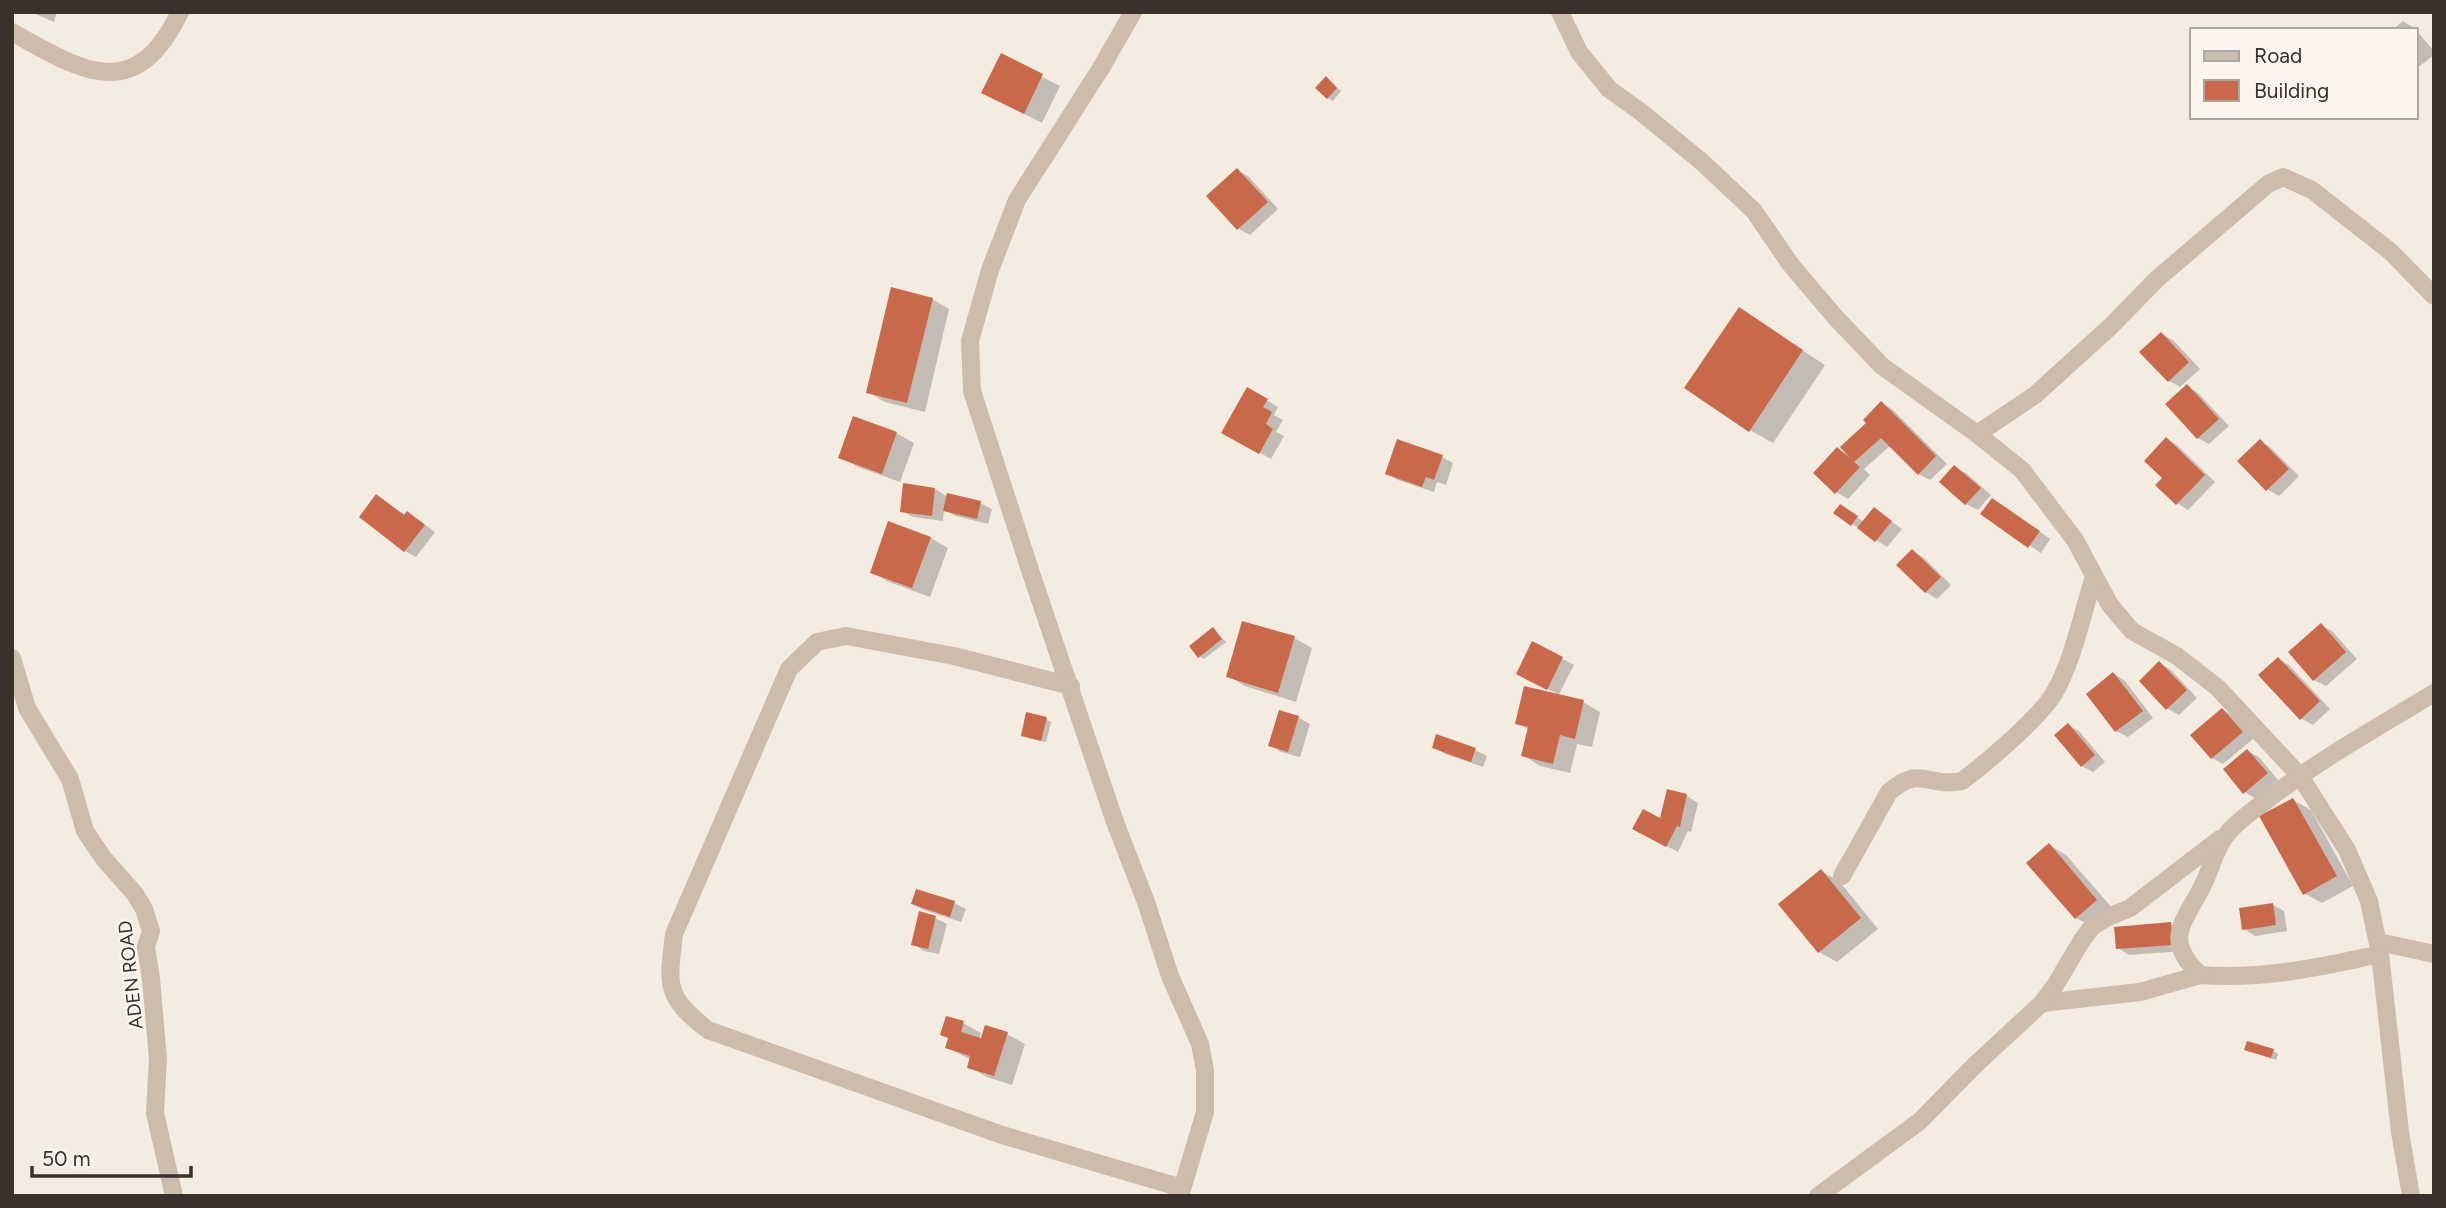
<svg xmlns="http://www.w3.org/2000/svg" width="2446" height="1208" viewBox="0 0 2446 1208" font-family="Figtree,sans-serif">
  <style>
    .shadow { fill: #0003 }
    .building { fill: #c8694b }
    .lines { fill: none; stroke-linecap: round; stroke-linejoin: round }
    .street { stroke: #cdbbac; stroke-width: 18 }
    .labels { text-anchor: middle; stroke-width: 5; stroke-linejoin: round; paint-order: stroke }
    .street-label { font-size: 19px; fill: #3b302b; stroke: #fbf5ee }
  </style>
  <rect width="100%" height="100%" fill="#f4ebe1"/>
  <g class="shadow">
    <polygon points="31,12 57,12 54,22"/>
    <polygon points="2403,21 2414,28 2416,30 2392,30"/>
    <polygon points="2416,30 2434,51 2434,55 2416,69"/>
    <polygon points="1001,56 1060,86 1042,123 1001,102"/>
    <polygon points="1331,82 1341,91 1333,101 1328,98"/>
    <polygon points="1237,170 1249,177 1278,209 1250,235 1239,229 1209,196"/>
    <polygon points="932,299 949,309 925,412 885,402 868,392"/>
    <polygon points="1739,309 1825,365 1773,443 1750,430"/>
    <polygon points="2161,334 2173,340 2200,369 2180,387 2169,381"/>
    <polygon points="2187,386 2198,393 2229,426 2209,444 2198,438"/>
    <polygon points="1248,389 1278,407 1274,415 1283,420 1276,432 1284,436 1271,459 1223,432"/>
    <polygon points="1882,403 1893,410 1947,464 1930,480 1919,474 1891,445 1864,469 1870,475 1848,499 1836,492 1838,449 1850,456"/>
    <polygon points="896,433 914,443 900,482 858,467 840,457"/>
    <polygon points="2167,439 2178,446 2215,482 2188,510 2177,503 2164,478"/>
    <polygon points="2260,441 2271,448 2299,476 2279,496 2267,489"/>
    <polygon points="1442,457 1453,463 1446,485 1437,482 1434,492 1398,480 1387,473"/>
    <polygon points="1954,467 1966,473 1991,495 1978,510 1966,504 1941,482"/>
    <polygon points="935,489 948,497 980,503 992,509 988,524 956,516 944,510 943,521 913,517 902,511"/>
    <polygon points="377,496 406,516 408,513 419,520 435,532 416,557 405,551"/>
    <polygon points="1840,506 1864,522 1874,509 1902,529 1887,547 1836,513"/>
    <polygon points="2003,506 2050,539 2041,553 1983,514"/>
    <polygon points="889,523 931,538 948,548 930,597 889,582 872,572"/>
    <polygon points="1913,551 1924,558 1951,585 1937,599 1926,592"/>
    <polygon points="2321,625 2332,631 2357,659 2326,686 2314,680"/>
    <polygon points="1213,629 1226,642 1204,659 1199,656"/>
    <polygon points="1294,638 1312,648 1296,702 1245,686 1228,676"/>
    <polygon points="1533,643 1574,665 1558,696 1583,702 1600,712 1592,747 1577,744 1570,773 1540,766 1523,755 1529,730 1517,723 1558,694 1529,680"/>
    <polygon points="2278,659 2289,665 2330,709 2313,725 2302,719 2260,675"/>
    <polygon points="2160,663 2171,670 2197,698 2179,715 2168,709 2141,681"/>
    <polygon points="2114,674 2125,681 2153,718 2128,737 2116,731"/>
    <polygon points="2223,710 2234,716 2253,739 2223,764 2212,758"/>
    <polygon points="1280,712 1299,718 1310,724 1300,757 1281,752 1270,745"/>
    <polygon points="1046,719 1051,722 1046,742 1028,738"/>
    <polygon points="2068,725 2079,731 2105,762 2093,772 2082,766"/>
    <polygon points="1437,737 1475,750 1487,756 1483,767 1445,754 1434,747"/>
    <polygon points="2247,751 2259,757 2278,780 2256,799 2245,792"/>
    <polygon points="1669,791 1687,796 1698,803 1691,832 1688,831 1678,852 1646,835 1661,820"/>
    <polygon points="2293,800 2311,810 2353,886 2322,903 2304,893"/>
    <polygon points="2049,845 2066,855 2114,910 2094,928 2076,918"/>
    <polygon points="1821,871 1839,881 1878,929 1837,962 1819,952"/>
    <polygon points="954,903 966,909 961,922 924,910 913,904"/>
    <polygon points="2273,905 2284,911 2287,931 2255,936 2244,929"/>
    <polygon points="935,918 947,924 939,954 924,951 913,944"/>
    <polygon points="2170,924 2182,931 2183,951 2129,955 2118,948"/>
    <polygon points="963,1023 981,1033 979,1039 982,1040 1007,1034 1025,1044 1012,1085 987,1077 969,1067 971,1060 947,1047"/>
    <polygon points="2246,1050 2273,1051 2278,1054 2276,1060"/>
  </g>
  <g class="building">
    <polygon points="1001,53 1043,74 1024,114 981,93"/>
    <polygon points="1326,76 1337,88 1327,99 1315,88"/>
    <polygon points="1237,168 1268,202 1237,230 1206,196"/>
    <polygon points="891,287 933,298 907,403 866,393"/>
    <polygon points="1739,307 1803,350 1749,432 1684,388"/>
    <polygon points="2161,332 2189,362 2168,382 2139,352"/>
    <polygon points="2187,384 2219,419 2197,439 2165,404"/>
    <polygon points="1247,387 1268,399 1263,407 1272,412 1266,424 1273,429 1259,454 1221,433"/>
    <polygon points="1881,401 1936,456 1918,475 1881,438 1854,462 1860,467 1835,494 1813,473 1837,447 1851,459 1840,447 1866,423 1863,420"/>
    <polygon points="853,416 897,432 882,474 838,458"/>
    <polygon points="2166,437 2205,475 2176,505 2155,485 2162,478 2144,461"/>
    <polygon points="1397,439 1443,455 1434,480 1426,477 1422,487 1385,474"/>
    <polygon points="2260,439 2289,469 2266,491 2237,461"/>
    <polygon points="1954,465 1981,488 1965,505 1939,482"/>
    <polygon points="903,483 935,488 932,516 900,512"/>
    <polygon points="947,493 981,501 977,519 943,511"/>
    <polygon points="376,494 404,515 407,511 425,525 404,552 359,517"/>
    <polygon points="1992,498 2040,531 2028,548 1980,514"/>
    <polygon points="1840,504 1858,516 1851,526 1833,513"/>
    <polygon points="1874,507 1892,521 1875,542 1857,528"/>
    <polygon points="888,521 931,537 912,588 870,573"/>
    <polygon points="1912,549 1941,577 1925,593 1896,565"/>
    <polygon points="1242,621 1295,636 1278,693 1226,677"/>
    <polygon points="2321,623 2346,652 2313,681 2288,652"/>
    <polygon points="1213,627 1222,639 1198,658 1189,646"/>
    <polygon points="1532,641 1563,657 1547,690 1516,674"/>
    <polygon points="2278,657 2320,701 2300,720 2258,675"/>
    <polygon points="2159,661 2187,690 2166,710 2139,681"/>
    <polygon points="2113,672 2143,711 2115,732 2086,694"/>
    <polygon points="1524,686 1584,700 1575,739 1560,735 1553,764 1521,756 1528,727 1515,724"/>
    <polygon points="2222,708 2243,732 2211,759 2190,735"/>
    <polygon points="1279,710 1299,716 1288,752 1268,746"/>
    <polygon points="1026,712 1047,717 1041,741 1021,736"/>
    <polygon points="2068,723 2095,755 2081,767 2054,735"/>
    <polygon points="1436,734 1476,748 1471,762 1432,748"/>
    <polygon points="2247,749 2268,773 2243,794 2223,769"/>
    <polygon points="1667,789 1687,794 1680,827 1677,826 1666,847 1632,829 1643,809 1660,818"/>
    <polygon points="2293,798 2337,876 2303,895 2259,816"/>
    <polygon points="2049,843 2097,900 2075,919 2026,863"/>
    <polygon points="1821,869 1861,918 1818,953 1778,904"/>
    <polygon points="916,889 955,901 950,917 911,904"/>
    <polygon points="2273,903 2276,925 2242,930 2239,908"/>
    <polygon points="919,911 936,916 928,949 911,945"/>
    <polygon points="2171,922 2173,945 2116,949 2114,927"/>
    <polygon points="946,1016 964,1021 961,1032 981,1038 985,1025 1008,1032 994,1076 967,1068 970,1056 945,1048 948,1038 940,1035"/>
    <polygon points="2247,1041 2274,1049 2271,1058 2244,1050"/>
  </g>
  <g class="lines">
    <g class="street">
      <polyline points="1133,12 1101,68 1017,200 990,270 970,341 972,391 1031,573 1115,822 1146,902 1170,976 1200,1044 1205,1070 1205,1112 1180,1196"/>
      <polyline points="1560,12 1579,52 1609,89 1641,112 1702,162 1754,211 1791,265 1836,318 1882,366 1977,434 2022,470 2075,540 2110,605 2132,631 2177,656 2218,688 2300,776 2347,850 2369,901 2380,954 2400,1132 2411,1196"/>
      <path d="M12 32C83 72 135 105 180 12"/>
      <polyline points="1977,434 2035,395 2110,327 2157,279 2268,184 2283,177 2312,190 2391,252 2434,296"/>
      <polyline points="12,658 27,708 70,779 85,831 104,859 135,894 144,909 151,931 146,947 151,979 158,1059 155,1113 174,1196"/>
      <path d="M1071 686 954 656 846 636 817 642 789 669 674 934C668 985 664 996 708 1030L1002 1135 1182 1188"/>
      <path d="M1842 876 1889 792C1921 764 1927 788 1962 781 1986 763 2037 720 2053 695 2073 662 2082 614 2094 577"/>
      <polyline points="2379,942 2434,954"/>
      <path d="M2380 954C2322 967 2260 980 2200 975 2163 939 2183 924 2202 887 2211 870 2215 848 2227 834 2239 819 2257 808 2272 796 2323 758 2379 726 2434 693"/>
      <polyline points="2042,1003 2140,992 2200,975"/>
      <polyline points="1818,1196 1920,1121 1975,1065 2042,1003 2056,984 2082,940 2092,927 2106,918 2130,908 2220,839"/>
    </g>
  </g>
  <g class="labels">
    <g class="street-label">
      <text transform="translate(130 975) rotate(-96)" y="7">ADEN ROAD</text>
    </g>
  </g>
  <rect width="2446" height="1208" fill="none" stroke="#3b302b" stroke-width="28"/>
  <rect x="2190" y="28" width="228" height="91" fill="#fbf5ee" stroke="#aea6a0" stroke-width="2"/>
  <rect x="2204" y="51" width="35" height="10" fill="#cdbbac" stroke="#aea6a0" stroke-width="2"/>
  <text x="2254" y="63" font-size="21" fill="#3b302b">Road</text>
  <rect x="2204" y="80" width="35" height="21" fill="#c8694b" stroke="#aea6a0" stroke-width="2"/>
  <text x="2254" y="98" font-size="21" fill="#3b302b">Building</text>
  <path d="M32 1166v10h159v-10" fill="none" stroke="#3b302b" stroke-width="3.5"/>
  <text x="42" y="1166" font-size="21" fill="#3b302b" stroke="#fbf5ee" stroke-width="5" paint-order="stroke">50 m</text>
</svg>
